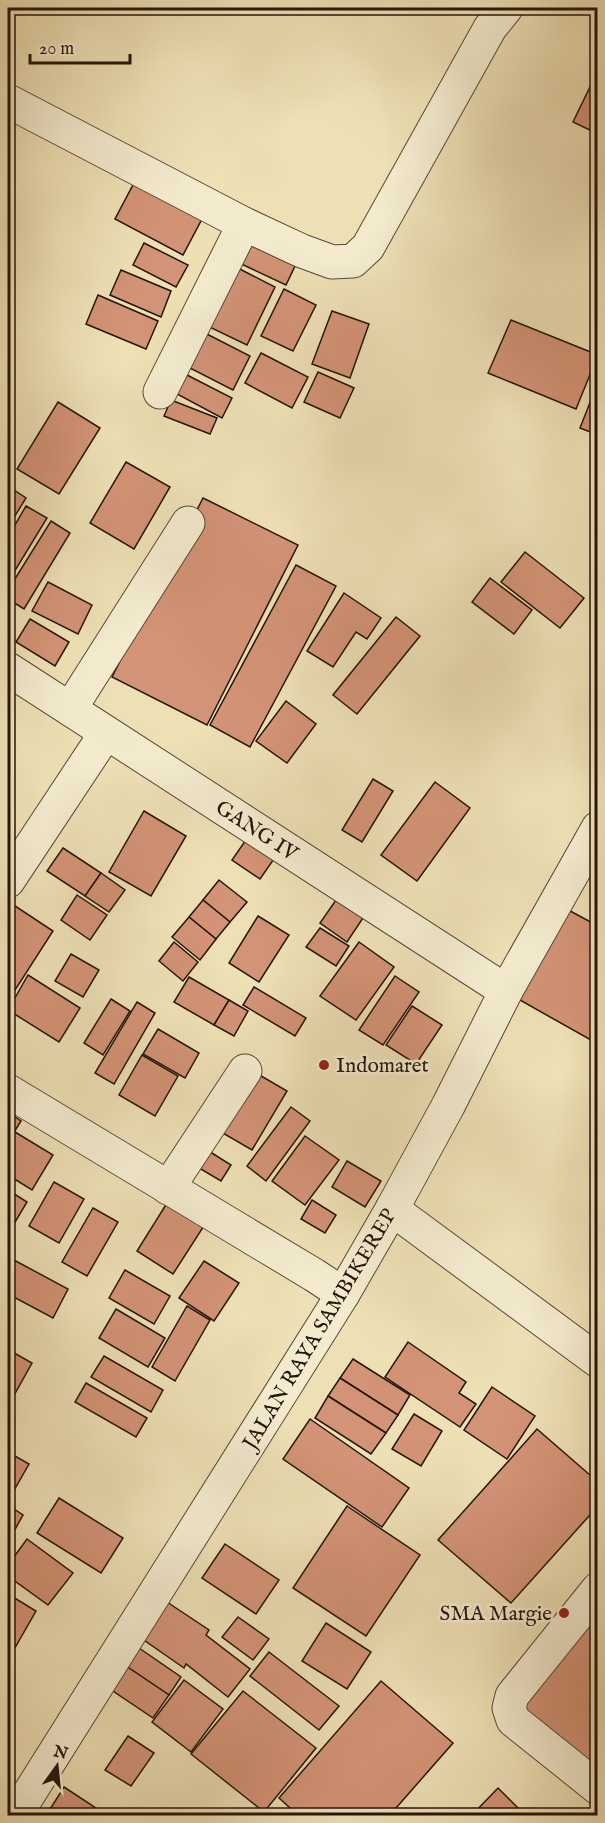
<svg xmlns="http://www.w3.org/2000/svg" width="605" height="1823" viewBox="0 0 605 1823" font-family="'IM FELL English',serif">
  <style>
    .building { fill: #d39376; stroke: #24150b; stroke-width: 1.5 }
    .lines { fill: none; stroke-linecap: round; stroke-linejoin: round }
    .minor-casing { stroke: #564836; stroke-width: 35 }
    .minor { stroke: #f4ebcf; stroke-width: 33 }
    .poi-dot { fill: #8f2418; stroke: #f4ebcf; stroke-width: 2 }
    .labels { text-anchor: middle; stroke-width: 5; stroke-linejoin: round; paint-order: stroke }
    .street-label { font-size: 21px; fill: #24150b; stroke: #f4ebcf }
    .poi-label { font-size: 21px; fill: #24150b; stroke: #f4ebcf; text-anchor: start }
  </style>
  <rect width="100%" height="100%" fill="#eee0b5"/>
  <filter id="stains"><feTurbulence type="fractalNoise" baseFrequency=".00333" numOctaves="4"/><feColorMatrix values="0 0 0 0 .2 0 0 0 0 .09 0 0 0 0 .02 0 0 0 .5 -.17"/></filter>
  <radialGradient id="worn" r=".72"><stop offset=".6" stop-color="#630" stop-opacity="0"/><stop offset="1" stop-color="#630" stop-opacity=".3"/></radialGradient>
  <g class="building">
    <polygon points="591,85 598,87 598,134 573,122"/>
    <polygon points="135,181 203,217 183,255 115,219"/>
    <polygon points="144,243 188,265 176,287 133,265"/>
    <polygon points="246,243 295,266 286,285 237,262"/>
    <polygon points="230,264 275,287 247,345 201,323"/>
    <polygon points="121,270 171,291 161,317 110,295"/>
    <polygon points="284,289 316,305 293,351 261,336"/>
    <polygon points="98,295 158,321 146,349 86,324"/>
    <polygon points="332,311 369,324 350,378 312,364"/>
    <polygon points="511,320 598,355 576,409 488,373"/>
    <polygon points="199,330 250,356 233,390 182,364"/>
    <polygon points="261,353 308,377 292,408 245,383"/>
    <polygon points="8,362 14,366 8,377"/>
    <polygon points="318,372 354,388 340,418 304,402"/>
    <polygon points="187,375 232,398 222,418 177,394"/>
    <polygon points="598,382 598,435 580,428"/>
    <polygon points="171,400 217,418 210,434 164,416"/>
    <polygon points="58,402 100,428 59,494 17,469"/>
    <polygon points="126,462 170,487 134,549 90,523"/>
    <polygon points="8,486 26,498 8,527"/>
    <polygon points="203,498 298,545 207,725 112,677"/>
    <polygon points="26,506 47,518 8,582 8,537"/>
    <polygon points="51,521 70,533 24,609 8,599 8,590"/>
    <polygon points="525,552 584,598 560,628 501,582"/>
    <polygon points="296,565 336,586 250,747 210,725"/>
    <polygon points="490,578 532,610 514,634 472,602"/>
    <polygon points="48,582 92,605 78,634 32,611"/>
    <polygon points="344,593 381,618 367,639 356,632 333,667 307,651"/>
    <polygon points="396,617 420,636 357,714 333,695"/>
    <polygon points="30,619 69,642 55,666 16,642"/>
    <polygon points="286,701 316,724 287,763 256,741"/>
    <polygon points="373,779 393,791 362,842 342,830"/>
    <polygon points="435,782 470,808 417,881 381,855"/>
    <polygon points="8,798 14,802 8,811"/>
    <polygon points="144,811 186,836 151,896 109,872"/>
    <polygon points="248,837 276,856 260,879 232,860"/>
    <polygon points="63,848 101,873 85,896 47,871"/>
    <polygon points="101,873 125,890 109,912 85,896"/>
    <polygon points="219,880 247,902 230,922 203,900"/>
    <polygon points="77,895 107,915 90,940 61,920"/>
    <polygon points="203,900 230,922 216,939 189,917"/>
    <polygon points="336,900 363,918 347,942 320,923"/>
    <polygon points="9,902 53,931 8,1001 8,905"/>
    <polygon points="561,906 598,926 598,1044 511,995"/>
    <polygon points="258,916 289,935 259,982 229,963"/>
    <polygon points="189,917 216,939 200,960 172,937"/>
    <polygon points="320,928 349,946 336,966 306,947"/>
    <polygon points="174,942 198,962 183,981 159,961"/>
    <polygon points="359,942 394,967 356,1020 320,996"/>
    <polygon points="71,954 99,970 83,997 55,981"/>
    <polygon points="28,975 80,1008 59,1042 8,1010"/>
    <polygon points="395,976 419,992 383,1045 359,1030"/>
    <polygon points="189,977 229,1000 214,1025 174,1002"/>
    <polygon points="254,987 306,1018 295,1036 243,1005"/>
    <polygon points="111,999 130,1011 103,1055 84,1043"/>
    <polygon points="229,1000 248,1011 234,1036 214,1025"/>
    <polygon points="137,1002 155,1013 114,1084 95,1073"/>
    <polygon points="412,1006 442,1025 416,1064 386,1045"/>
    <polygon points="158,1029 199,1053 185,1078 143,1054"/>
    <polygon points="142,1055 178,1076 155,1116 119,1095"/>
    <polygon points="256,1073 287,1091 252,1150 221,1132"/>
    <polygon points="291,1107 310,1121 266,1181 247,1166"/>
    <polygon points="8,1112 21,1121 8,1142"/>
    <polygon points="15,1132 53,1155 32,1190 8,1175 8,1146"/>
    <polygon points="305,1136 339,1160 305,1205 272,1181"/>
    <polygon points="204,1148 231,1165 221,1181 194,1165"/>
    <polygon points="347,1161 381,1181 365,1207 332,1187"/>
    <polygon points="54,1182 84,1199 59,1243 29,1226"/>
    <polygon points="8,1190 27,1202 8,1234"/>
    <polygon points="172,1195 209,1218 173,1274 137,1251"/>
    <polygon points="312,1200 336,1215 325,1233 301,1219"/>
    <polygon points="93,1208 118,1222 87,1276 62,1262"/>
    <polygon points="12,1259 68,1289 53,1318 8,1294 8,1267"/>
    <polygon points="204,1261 239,1283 214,1321 179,1298"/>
    <polygon points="125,1270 170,1296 154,1324 109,1298"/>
    <polygon points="187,1306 210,1320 175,1381 152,1367"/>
    <polygon points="116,1309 165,1338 148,1367 99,1338"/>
    <polygon points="408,1342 466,1382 459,1393 476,1404 460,1427 385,1377"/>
    <polygon points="9,1350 32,1363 8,1406 8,1353"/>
    <polygon points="104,1356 163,1390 151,1412 91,1377"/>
    <polygon points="353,1359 410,1395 398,1415 340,1378"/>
    <polygon points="340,1378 398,1415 386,1433 328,1396"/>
    <polygon points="86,1383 147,1418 136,1437 75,1402"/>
    <polygon points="492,1387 535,1416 507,1459 464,1430"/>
    <polygon points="328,1396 386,1433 371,1454 315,1418"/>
    <polygon points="414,1414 442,1431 421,1466 392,1449"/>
    <polygon points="310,1419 409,1488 382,1527 283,1459"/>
    <polygon points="537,1429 598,1482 598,1506 511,1603 438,1540"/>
    <polygon points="8,1452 29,1464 9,1499 8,1498"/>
    <polygon points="59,1498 123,1538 101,1573 37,1533"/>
    <polygon points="8,1505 23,1515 8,1542"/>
    <polygon points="347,1506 420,1555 366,1636 293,1588"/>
    <polygon points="27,1539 73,1573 48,1605 8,1576 8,1565"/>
    <polygon points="225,1544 279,1580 256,1614 202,1578"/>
    <polygon points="8,1594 36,1611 8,1660"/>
    <polygon points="167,1602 209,1630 206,1635 250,1669 228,1697 186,1664 184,1668 141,1638"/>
    <polygon points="598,1602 598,1770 516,1707"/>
    <polygon points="238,1617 269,1639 253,1660 222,1637"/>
    <polygon points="326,1623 371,1652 347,1689 302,1661"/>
    <polygon points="139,1648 181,1677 169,1695 126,1666"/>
    <polygon points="269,1652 339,1706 319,1730 250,1676"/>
    <polygon points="126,1666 169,1695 153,1718 110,1689"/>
    <polygon points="184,1680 223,1709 191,1752 152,1722"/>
    <polygon points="381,1681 453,1743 389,1816 299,1816 279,1798"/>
    <polygon points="243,1691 316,1748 264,1812 191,1754"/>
    <polygon points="128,1736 154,1753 131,1786 105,1770"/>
    <polygon points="64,1787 96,1808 92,1816 49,1816 47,1814"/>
    <polygon points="498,1788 526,1816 471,1816"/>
  </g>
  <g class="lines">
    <g class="minor-casing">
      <g id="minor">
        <polyline points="8,101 244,224 302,251 332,262 353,261 368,247 490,28 506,8"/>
        <polyline points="160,392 244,224"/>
        <polyline points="8,669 506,991"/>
        <polyline points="70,709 188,523"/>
        <polyline points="8,881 106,733"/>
        <polyline points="8,1091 314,1275 343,1294"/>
        <polyline points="168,1188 245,1071"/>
        <polyline points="392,1209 598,1361"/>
        <polyline points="598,1589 512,1696 509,1708 513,1720 598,1788"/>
        <polyline points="15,1816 343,1294 392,1209 448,1106 506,991 598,828"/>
      </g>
    </g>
    <use href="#minor" class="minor"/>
  </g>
  <g class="poi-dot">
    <circle cx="324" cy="1065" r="6"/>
    <circle cx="564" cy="1613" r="6"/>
  </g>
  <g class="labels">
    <g class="street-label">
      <text transform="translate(257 830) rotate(33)" y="7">GANG IV</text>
      <text transform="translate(319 1329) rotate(-59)" y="7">JALAN RAYA SAMBIKEREP</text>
    </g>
    <g class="poi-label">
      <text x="336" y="1072">Indomaret</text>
      <text x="552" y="1620" text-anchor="end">SMA Margie</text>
    </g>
  </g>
  <rect width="605" height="1823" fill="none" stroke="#eee0b5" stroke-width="30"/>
  <rect x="9" y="9" width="587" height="1805" fill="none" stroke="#24150b" stroke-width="3"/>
  <rect x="15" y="15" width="575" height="1793" fill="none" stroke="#24150b" stroke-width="1.5"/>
  <g transform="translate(57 1766) rotate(15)" stroke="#f4ebcf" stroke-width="4.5" paint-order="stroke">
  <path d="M0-4.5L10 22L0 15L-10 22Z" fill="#24150b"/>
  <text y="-9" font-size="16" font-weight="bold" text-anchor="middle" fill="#24150b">N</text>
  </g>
  <path d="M30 54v9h100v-9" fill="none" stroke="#24150b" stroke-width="3"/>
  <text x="39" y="54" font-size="18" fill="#24150b" stroke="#f4ebcf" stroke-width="4.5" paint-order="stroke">20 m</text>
  <rect width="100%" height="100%" filter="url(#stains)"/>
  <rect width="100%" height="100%" fill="url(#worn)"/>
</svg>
